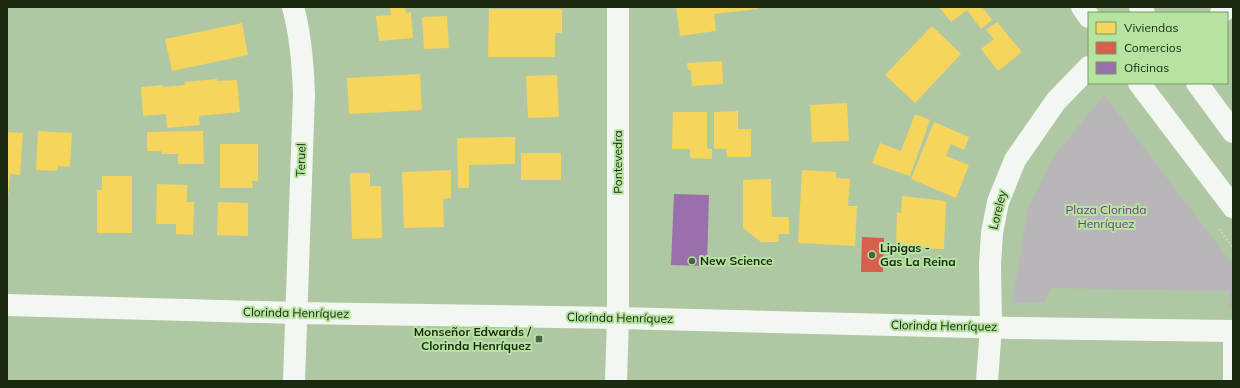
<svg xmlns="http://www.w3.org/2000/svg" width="1240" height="388" viewBox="0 0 1240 388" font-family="Mulish,sans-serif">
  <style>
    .green { fill: #b8b6b9 }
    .homes { fill: #f6d55c }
    .shops { fill: #d6604d }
    .offices { fill: #9970ab }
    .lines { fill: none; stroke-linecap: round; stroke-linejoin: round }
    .path { stroke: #c8d0c4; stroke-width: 2.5; stroke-dasharray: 2 2; stroke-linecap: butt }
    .lane { stroke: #f3f7f1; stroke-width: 14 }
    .street { stroke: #f3f7f1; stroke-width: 22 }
    .secondary { stroke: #f3f7f1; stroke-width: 22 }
    .primary { stroke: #f3f7f1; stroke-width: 22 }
    .poi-dot { fill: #4e6143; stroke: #b6e4a0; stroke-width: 1.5 }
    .labels { text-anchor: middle; stroke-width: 4; stroke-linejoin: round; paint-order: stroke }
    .street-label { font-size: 12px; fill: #192a10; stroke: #b6e4a0 }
    .park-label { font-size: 12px; fill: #6f4181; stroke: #b6e4a0 }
    .poi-label { font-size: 12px; font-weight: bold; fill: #192a10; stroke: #b6e4a0; text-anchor: start }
  </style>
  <rect width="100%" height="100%" fill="#afc7a3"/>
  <polygon class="green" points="1104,95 1233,265 1233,308 1228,308 1230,291 1050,288 1045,302 1012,303 1028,209 1056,154"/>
  <g class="homes">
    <polygon points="390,7 405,7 406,13 411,12 413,38 379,41 376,16 391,15"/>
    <polygon points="676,7 757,7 758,9 714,14 716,31 680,36"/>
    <polygon points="939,7 982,7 992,20 981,29 967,10 951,22"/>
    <polygon points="489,9 562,9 562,33 555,33 555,57 488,57"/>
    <polygon points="447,16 449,48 424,49 422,17"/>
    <polygon points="997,22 1022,52 998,71 981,49 994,39 986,30"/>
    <polygon points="242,23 248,55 172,71 165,39"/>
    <polygon points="932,26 961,54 915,103 885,75"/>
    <polygon points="722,61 723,84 692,86 691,70 688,70 687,63"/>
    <polygon points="420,74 422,110 349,114 347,78"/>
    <polygon points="557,75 559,117 528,118 526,76"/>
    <polygon points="217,79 217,81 237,80 240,112 199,116 200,125 167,128 166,114 143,116 141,87 163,85 163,87 185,85 184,82"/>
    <polygon points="847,103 849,141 812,142 810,105"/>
    <polygon points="738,111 738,129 751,129 751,157 727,157 726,149 714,149 714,112"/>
    <polygon points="673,112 707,112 707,148 712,149 712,159 690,158 690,149 672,149"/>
    <polygon points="915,114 930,120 910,176 872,163 880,143 901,151"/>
    <polygon points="934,122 969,137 964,150 951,144 946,156 969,165 956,198 911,179"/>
    <polygon points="38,131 72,133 70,167 58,166 57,171 36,170"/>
    <polygon points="203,131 204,164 178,164 178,154 162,154 161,151 147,151 147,132"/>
    <polygon points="7,132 23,133 20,175 10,174 8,198 7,198"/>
    <polygon points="515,137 515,164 469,165 469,188 458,188 457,138"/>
    <polygon points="220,144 258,144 258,181 252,181 253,188 220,188"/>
    <rect x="521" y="153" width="40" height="27"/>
    <polygon points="451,170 451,198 443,199 444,227 404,228 402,172"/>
    <polygon points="802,170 836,172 836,178 850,179 848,206 857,206 855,246 798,243"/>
    <polygon points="350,173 370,173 370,186 381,186 382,238 352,239"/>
    <polygon points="102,176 132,176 132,233 97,233 97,190 102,190"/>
    <polygon points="771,179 772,217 789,217 789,234 779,234 778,242 761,242 743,228 743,180"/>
    <polygon points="157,184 187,185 187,202 194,202 193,235 176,234 176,224 156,224"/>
    <polygon points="902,196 946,201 944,249 896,248 897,212 901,213"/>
    <polygon points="218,202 248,203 248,236 217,235"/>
  </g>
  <polygon class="shops" points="862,237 884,238 883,272 861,272"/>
  <polygon class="offices" points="674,194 709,195 707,266 671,265"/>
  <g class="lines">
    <polyline class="path" points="1219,229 1233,248"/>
    <polyline class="lane" points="1230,331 1230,381"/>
    <g class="street">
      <path d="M293 7C301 36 303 64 304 94L294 381"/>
      <polyline points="1221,13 1228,7"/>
      <polyline points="616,381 618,318 618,7"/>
    </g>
    <g class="secondary">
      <polyline points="7,305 296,313 618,318 1014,328 1233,331"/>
      <polyline points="987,381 991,327 990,264 992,233 998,202 1015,160 1031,137 1056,101 1089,67"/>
    </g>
    <g class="primary">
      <polyline points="1082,7 1089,17"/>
      <polyline points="1140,7 1144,13"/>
      <polyline points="1139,83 1233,207"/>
      <polyline points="1197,83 1233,132"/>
    </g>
  </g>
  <g class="poi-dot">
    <circle cx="872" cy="255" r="4"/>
    <circle cx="692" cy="261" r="4"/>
    <rect x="535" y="335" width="8" height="8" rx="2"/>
  </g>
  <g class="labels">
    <g class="street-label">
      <text transform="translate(301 160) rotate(-88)" y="4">Teruel</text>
      <text transform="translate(618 162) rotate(-90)" y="4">Pontevedra</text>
      <text transform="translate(998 210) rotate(-76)" y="4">Loreley</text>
      <text transform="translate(296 313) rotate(1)" y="4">Clorinda Henríquez</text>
      <text transform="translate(620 318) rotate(1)" y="4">Clorinda Henríquez</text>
      <text transform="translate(944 326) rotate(1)" y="4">Clorinda Henríquez</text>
    </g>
    <g class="park-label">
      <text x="1106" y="214">Plaza Clorinda<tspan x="1106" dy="14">Henríquez</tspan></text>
    </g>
    <g class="poi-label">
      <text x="880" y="252">Lipigas -<tspan x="880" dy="14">Gas La Reina</tspan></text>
      <text x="700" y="265">New Science</text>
      <text x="531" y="336" text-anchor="end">Monseñor Edwards /<tspan x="531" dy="14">Clorinda Henríquez</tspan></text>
    </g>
  </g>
  <rect width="1240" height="388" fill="none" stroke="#192a10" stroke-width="16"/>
  <rect x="1088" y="12" width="140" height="72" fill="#b6e4a0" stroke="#779a66"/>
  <rect x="1096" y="22" width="20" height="12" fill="#f6d55c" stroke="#779a66"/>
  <text x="1124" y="32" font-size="12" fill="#192a10">Viviendas</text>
  <rect x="1096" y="42" width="20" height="12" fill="#d6604d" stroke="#779a66"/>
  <text x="1124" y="52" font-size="12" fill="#192a10">Comercios</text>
  <rect x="1096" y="62" width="20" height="12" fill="#9970ab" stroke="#779a66"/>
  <text x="1124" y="72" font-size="12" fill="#192a10">Oficinas</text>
</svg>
